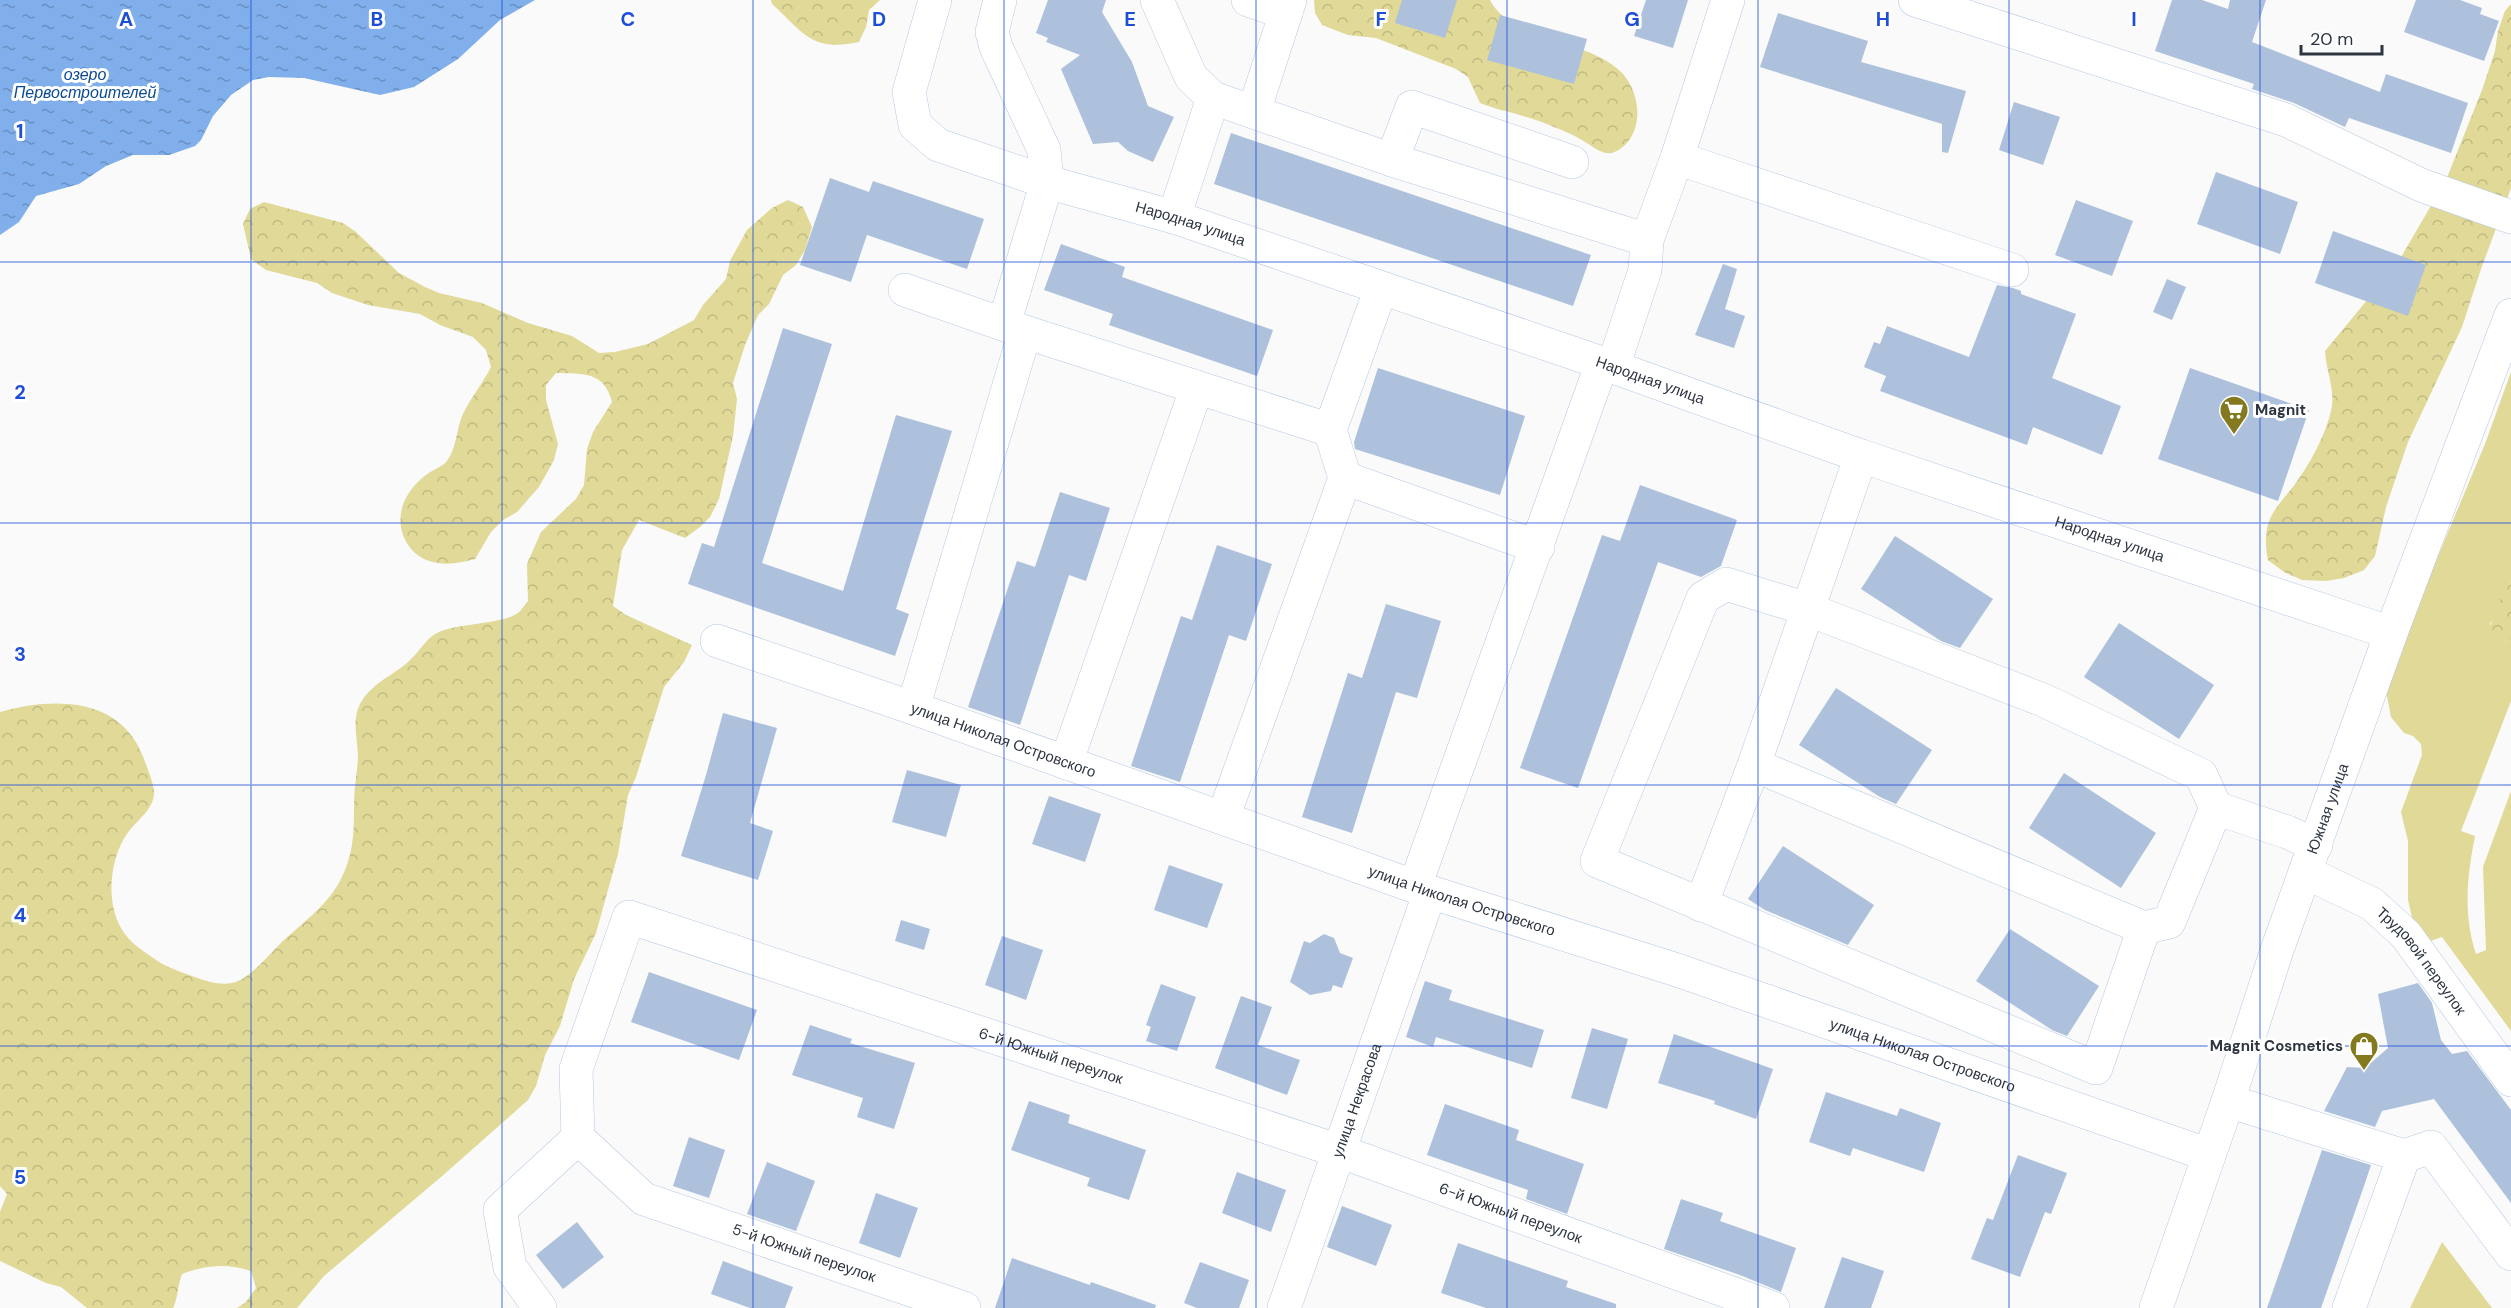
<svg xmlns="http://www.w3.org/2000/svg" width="2511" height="1308" viewBox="0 0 2511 1308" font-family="'DM Sans',sans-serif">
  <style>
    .green { fill: #e0d997 }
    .forest { fill: url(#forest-crowns) }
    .water { fill: url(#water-ripples) }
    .building { fill: #adc1dc }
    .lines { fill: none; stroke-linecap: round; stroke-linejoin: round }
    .minor-casing { stroke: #b5c9e4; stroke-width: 34 }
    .minor { stroke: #fff; stroke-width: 33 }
    .grid { fill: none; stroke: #1d4ed8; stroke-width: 1.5; stroke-opacity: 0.55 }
    .labels { text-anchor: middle; stroke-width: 6; stroke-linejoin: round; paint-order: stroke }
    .street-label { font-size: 15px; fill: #2d3540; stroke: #fff }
    .poi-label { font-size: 15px; font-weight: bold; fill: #2d3540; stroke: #fff; text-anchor: start }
    .water-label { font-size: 16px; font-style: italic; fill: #0c4b92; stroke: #fff }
    .grid-label { font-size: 20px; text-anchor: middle; font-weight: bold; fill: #1d4ed8; stroke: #fff; stroke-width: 6; stroke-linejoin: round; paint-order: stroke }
  </style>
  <defs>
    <pattern id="forest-crowns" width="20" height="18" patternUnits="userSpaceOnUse" patternTransform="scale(1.5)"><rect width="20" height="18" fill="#e0d997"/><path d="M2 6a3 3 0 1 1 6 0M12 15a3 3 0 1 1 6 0" fill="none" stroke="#c0bb83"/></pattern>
    <pattern id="water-ripples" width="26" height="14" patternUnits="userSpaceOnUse" patternTransform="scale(1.5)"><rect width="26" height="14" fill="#80afeb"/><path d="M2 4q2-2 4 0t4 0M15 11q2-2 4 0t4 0" fill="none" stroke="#698fc0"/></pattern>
  </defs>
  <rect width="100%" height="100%" fill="#f9faf9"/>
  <g class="green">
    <path d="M2511 372V581L2490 624 2503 643 2511 639V701L2461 831 2475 836C2467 876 2463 915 2476 954L2486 950 2483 867 2511 791V1031L2442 937 2425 943 2414 926 2408 900V841L2401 812 2422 755 2421 744 2413 736 2404 733 2391 717 2386 691 2392 666 2485 444Z"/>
    <polygon points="2442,1242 2492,1308 2410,1308"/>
  </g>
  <g class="forest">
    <path d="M771 0H880L869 10 866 27 859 42C811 52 804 33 772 4Z"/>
    <path d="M1314 0H1490C1508 39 1591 40 1622 73 1639 91 1644 125 1626 144 1621 149 1614 154 1606 153 1597 151 1589 144 1582 140 1564 130 1543 122 1523 116 1508 111 1494 109 1480 103L1468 77 1456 69 1376 38 1348 35 1322 25 1315 13Z"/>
    <path d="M2511 4V188L2481 269 2462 327 2408 442 2386 507 2375 556 2364 570 2344 578 2326 581 2302 580 2284 572 2268 560C2259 514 2280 508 2302 474 2314 456 2326 432 2331 411 2336 392 2326 370 2325 351L2397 264 2446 180 2482 90 2495 51 2498 31 2505 11Z"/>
    <path d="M788 200 803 207 812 227 805 250 796 265 783 275 769 304 758 315 745 345 733 383 737 399 733 436 719 499 710 517 700 527 685 538 639 520 622 550 613 606 626 615 692 645 684 662 664 687 636 777 628 795 618 854 596 933 574 979 560 1026 545 1055 536 1086 528 1100 441 1177 324 1276 297 1308H237L246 1302 256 1288 251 1271C227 1263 205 1265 182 1274 178 1284 177 1302 173 1308H87L61 1287 46 1283 0 1261V1212L7 1194 0 1186V712C54 697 121 696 144 759 147 768 154 783 154 793 154 808 138 820 129 831 110 856 105 900 121 928 129 943 145 952 159 962 169 968 181 972 192 976 236 993 244 981 275 949 300 923 331 906 345 870 354 849 354 827 354 804 354 789 357 774 358 758 358 737 350 718 363 699 376 680 399 673 414 656 422 648 427 637 439 632 460 623 503 624 518 613 522 610 525 604 528 601L527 564 541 532 576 499 584 485 587 449 593 432 612 402C604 371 584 374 556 373L546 385V400L558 444 554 460 539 487 517 512 503 520 491 532 475 559C463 562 450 565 438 563 404 559 390 520 409 493 415 484 422 477 432 471 437 468 443 466 447 461 457 448 456 429 463 414 471 397 483 383 491 367L486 350 473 337 440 325 420 314 368 305 332 293 317 283 266 270 251 259 243 224 250 209 264 202 343 223 356 232 399 273 425 287 439 293 482 303 528 323 572 336 599 353 615 352 648 344 694 320 703 305 726 279 730 261 747 230 772 208Z"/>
    <path d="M2511 581V639L2503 643 2494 642C2484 620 2501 600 2511 581Z"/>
  </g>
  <polygon class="water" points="0,0 535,0 500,20 458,59 414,87 380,95 304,78 269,77 253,80 231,95 213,116 201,140 195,146 169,155 133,155 106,166 79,184 36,196 19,222 0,235"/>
  <g class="building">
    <polygon points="1048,0 1106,0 1102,12 1132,62 1148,106 1174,117 1153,162 1128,151 1118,142 1093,144 1061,69 1080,55 1046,42 1048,38 1036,33"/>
    <polygon points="1402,0 1457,0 1445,38 1395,23"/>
    <polygon points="1646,0 1688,0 1673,48 1634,36"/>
    <polygon points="2172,0 2202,0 2228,9 2230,0 2266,0 2252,42 2380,92 2386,74 2468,103 2451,153 2349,118 2345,127 2294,103 2252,89 2254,84 2155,51"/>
    <polygon points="2416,0 2460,0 2482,8 2480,14 2499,21 2484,61 2404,32"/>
    <polygon points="1778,13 1868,41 1861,62 1966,91 1948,153 1942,152 1942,124 1760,67"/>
    <polygon points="1500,15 1587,39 1574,84 1487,60"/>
    <polygon points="2014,102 2060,117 2043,165 1999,150"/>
    <polygon points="1231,133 1591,255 1573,306 1214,184"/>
    <polygon points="2216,172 2298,202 2280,254 2197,224"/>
    <polygon points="830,178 869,192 873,181 984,219 967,269 867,235 851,282 800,265"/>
    <polygon points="2076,200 2133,221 2112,276 2055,255"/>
    <polygon points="2333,231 2426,265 2408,316 2315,283"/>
    <polygon points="1061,244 1125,267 1122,277 1273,330 1257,376 1109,325 1113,314 1044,290"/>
    <polygon points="1723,264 1737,269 1725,309 1745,316 1734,348 1695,335"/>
    <polygon points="2167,279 2186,287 2172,320 2153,312"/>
    <polygon points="1997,285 2013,288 2021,291 2021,294 2076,314 2052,378 2121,406 2102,455 2033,427 2027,445 1880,391 1886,376 1864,367 1874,342 1880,344 1887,326 1969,357"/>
    <polygon points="783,328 832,344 762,563 843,591 896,415 952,431 896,609 909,614 895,656 688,584 702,543 714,547"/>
    <polygon points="1378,368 1525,416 1500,495 1355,449 1354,442"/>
    <polygon points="2190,368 2309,410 2278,501 2158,459"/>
    <polygon points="1640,485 1737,520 1721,566 1701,577 1658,562 1578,788 1520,768 1602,535 1620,541"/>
    <polygon points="1060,492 1110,508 1086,581 1069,575 1020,725 968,707 1017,561 1035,567"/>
    <polygon points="1895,536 1993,599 1960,648 1941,641 1861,589"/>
    <polygon points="1217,545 1272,564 1246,641 1229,635 1180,782 1131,766 1181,616 1192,620"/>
    <polygon points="1386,604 1441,621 1417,698 1396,692 1352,833 1302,817 1348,673 1362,678"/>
    <polygon points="2119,623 2214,685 2179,739 2084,677"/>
    <polygon points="1836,688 1932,750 1896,804 1880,797 1799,745"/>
    <polygon points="723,713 777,728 750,823 773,831 758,880 681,856 706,775"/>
    <polygon points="907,770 961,785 946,837 892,822"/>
    <polygon points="2064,773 2156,833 2121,888 2029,828"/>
    <polygon points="1049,796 1101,814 1085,862 1032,844"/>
    <polygon points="1783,846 1874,905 1848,945 1765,910 1748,899"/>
    <polygon points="1169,865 1223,884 1207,928 1154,910"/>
    <polygon points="901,920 930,929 924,950 895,941"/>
    <polygon points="2010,929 2099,986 2067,1036 2052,1030 1976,981"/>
    <polygon points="1324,934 1334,938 1340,953 1353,958 1342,988 1333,985 1331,991 1310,995 1290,982 1304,941 1310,943"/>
    <polygon points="1002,936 1043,950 1026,1000 985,985"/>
    <polygon points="649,972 757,1010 739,1060 631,1022"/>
    <polygon points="1425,981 1452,990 1449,1000 1544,1030 1532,1068 1436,1037 1433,1047 1406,1037"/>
    <polygon points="2418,983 2432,1003 2441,1040 2452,1054 2467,1051 2511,1110 2511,1203 2434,1099 2382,1111 2375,1127 2324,1111 2347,1067 2365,1068 2388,1048 2378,994"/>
    <polygon points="1161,984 1196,997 1177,1051 1146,1041 1151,1027 1146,1025"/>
    <polygon points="1241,996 1272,1007 1258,1045 1300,1060 1287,1095 1215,1068"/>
    <polygon points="810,1025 852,1039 850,1043 915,1063 894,1129 857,1117 863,1098 792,1075"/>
    <polygon points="1592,1028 1628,1039 1607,1109 1571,1098"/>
    <polygon points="1674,1034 1773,1069 1756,1119 1714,1104 1715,1101 1658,1083"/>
    <polygon points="1826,1092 1897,1116 1900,1108 1941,1123 1924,1172 1853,1148 1850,1156 1809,1142"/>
    <polygon points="1029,1101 1070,1115 1068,1123 1146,1150 1129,1200 1087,1186 1090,1178 1011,1150"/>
    <polygon points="1445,1104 1519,1130 1516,1140 1584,1164 1567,1214 1526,1199 1528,1190 1427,1155"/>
    <polygon points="689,1137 725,1150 709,1198 673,1186"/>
    <polygon points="2322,1150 2371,1165 2364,1186 2321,1308 2267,1308"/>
    <polygon points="2018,1155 2067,1173 2051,1214 2045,1212 2020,1277 1971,1259 1987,1218 1993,1220"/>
    <polygon points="767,1162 815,1181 796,1231 747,1214"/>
    <polygon points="1237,1172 1286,1190 1271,1232 1222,1213"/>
    <polygon points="876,1193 918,1208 900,1258 859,1243"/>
    <polygon points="1681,1199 1723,1213 1720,1221 1796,1248 1781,1292 1740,1275 1664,1249"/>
    <polygon points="1342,1206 1392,1225 1376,1266 1327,1247"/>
    <polygon points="577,1222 604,1257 563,1289 536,1255"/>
    <polygon points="1458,1243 1568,1281 1566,1287 1616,1304 1616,1308 1486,1308 1441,1293"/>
    <polygon points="1842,1257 1884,1271 1871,1308 1824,1308"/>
    <polygon points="1012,1258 1090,1285 1091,1282 1156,1305 1155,1308 995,1308"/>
    <polygon points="723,1261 793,1287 785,1308 750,1308 711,1294"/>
    <polygon points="1200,1262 1249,1280 1239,1308 1197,1308 1184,1303"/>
  </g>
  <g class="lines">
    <g class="minor-casing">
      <g id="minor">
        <path id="s1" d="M935 0 909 92 915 125 938 145 1047 182 1174 217 1602 363 1861 456 2391 633"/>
        <polyline points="1000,0 992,32 996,47 1044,150 1047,182 1004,324"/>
        <polyline points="1157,0 1191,77 1213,98 1174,217"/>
        <polyline points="1248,0 1286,13"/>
        <polyline points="1915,0 2286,120 2421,185 2511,217"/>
        <polyline points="1213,98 1392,160 1647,240"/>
        <polyline points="1254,111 1290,0"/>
        <polyline points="1677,158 2012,270"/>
        <polyline points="1392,160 1412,107 1572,162"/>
        <polyline points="905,290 1025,332 1330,430"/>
        <polyline points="1613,367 1645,270 1647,240 1677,158 1728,0"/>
        <polyline points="1345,478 1538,547"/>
        <path id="s2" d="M717 641 913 708 1430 892 1677 970 2209 1155"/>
        <polyline points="913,708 1025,332"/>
        <polyline points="1066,763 1197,387"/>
        <polyline points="1754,765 2144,928"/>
        <polyline points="2216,808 2201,775 2043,700 1807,609 1726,584 1703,598 1597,861 2096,1068 2144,928 2169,922 2216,808 2287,832 2316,845"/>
        <polyline points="1223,818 1345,478 1330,430 1381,288"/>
        <path id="s3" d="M2305 872 2372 904 2406 935 2511 1080"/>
        <polyline points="1415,886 1602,363"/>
        <polyline points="1701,905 1754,765 1861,456"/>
        <polyline points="2228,1101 2404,1156 2431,1147 2511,1254"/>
        <polyline points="540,1308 510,1267 500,1210 578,1138"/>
        <path id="s4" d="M964 1308 644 1199 578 1138 576 1069 629 917 1339 1151 1773 1308"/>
        <path id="s5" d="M1284 1308 1430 892"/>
        <path id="s6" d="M2156 1308 2228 1101 2277 950 2391 633 2511 315"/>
        <polyline points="2349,1308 2404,1156"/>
      </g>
    </g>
    <use href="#minor" class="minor"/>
  </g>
  <path class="grid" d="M251 0V1308M502 0V1308M753 0V1308M1004 0V1308M1256 0V1308M1507 0V1308M1758 0V1308M2009 0V1308M2260 0V1308M0 262H2511M0 523H2511M0 785H2511M0 1046H2511"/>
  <defs>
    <g id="supermarket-pin" transform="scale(1.5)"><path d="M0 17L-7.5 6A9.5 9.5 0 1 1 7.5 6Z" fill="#83791f" stroke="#fff"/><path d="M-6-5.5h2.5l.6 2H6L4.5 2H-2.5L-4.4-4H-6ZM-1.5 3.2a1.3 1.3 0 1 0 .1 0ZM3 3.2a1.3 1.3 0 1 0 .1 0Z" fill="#fff"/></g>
    <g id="shop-pin" transform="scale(1.5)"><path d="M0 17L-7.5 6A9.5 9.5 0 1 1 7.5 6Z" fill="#83791f" stroke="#fff"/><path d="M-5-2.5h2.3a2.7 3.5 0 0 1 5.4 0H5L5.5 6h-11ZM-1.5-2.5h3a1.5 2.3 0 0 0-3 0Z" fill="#fff"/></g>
  </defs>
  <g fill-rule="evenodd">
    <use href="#supermarket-pin" x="2234" y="410"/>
    <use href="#shop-pin" x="2364" y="1046"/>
  </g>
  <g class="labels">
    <g class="street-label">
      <text dy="5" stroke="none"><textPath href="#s1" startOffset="424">Народная улица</textPath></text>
      <text dy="5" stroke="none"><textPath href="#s1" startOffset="910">Народная улица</textPath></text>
      <text dy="5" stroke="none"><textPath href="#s1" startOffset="1396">Народная улица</textPath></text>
      <text dy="5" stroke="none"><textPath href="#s2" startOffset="303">улица Николая Островского</textPath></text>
      <text dy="5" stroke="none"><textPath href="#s6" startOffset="528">Южная улица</textPath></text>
      <text dy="5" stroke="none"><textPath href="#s2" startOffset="789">улица Николая Островского</textPath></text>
      <text dy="5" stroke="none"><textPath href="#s3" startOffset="150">Трудовой переулок</textPath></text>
      <text dy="5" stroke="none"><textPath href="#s2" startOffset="1275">улица Николая Островского</textPath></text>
      <text dy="5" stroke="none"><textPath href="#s4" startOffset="1102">6-й Южный переулок</textPath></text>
      <text dy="5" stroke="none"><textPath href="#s5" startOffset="220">улица Некрасова</textPath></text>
      <text dy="5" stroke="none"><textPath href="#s4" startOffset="1588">6-й Южный переулок</textPath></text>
      <text transform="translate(804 1253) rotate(19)" y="5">5-й Южный переулок</text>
    </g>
    <g class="poi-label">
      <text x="2255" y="415">Magnit</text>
      <text x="2343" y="1051" text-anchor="end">Magnit Cosmetics</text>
    </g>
    <g class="water-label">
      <text x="85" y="80">озеро<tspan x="85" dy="18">Первостроителей</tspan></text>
    </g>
  </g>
  <g class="grid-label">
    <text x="126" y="26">A</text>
    <text x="377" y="26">B</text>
    <text x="628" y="26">C</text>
    <text x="879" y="26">D</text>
    <text x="1130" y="26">E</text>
    <text x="1381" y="26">F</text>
    <text x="1632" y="26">G</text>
    <text x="1883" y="26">H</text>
    <text x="2134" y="26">I</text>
    <text x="20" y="138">1</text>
    <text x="20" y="399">2</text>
    <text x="20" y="661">3</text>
    <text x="20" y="922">4</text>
    <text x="20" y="1184">5</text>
  </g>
  <path d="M2301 45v9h81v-9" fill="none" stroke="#2d3540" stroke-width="3"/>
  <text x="2310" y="45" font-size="18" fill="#2d3540" stroke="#ffffff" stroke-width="4.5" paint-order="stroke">20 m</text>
</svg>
